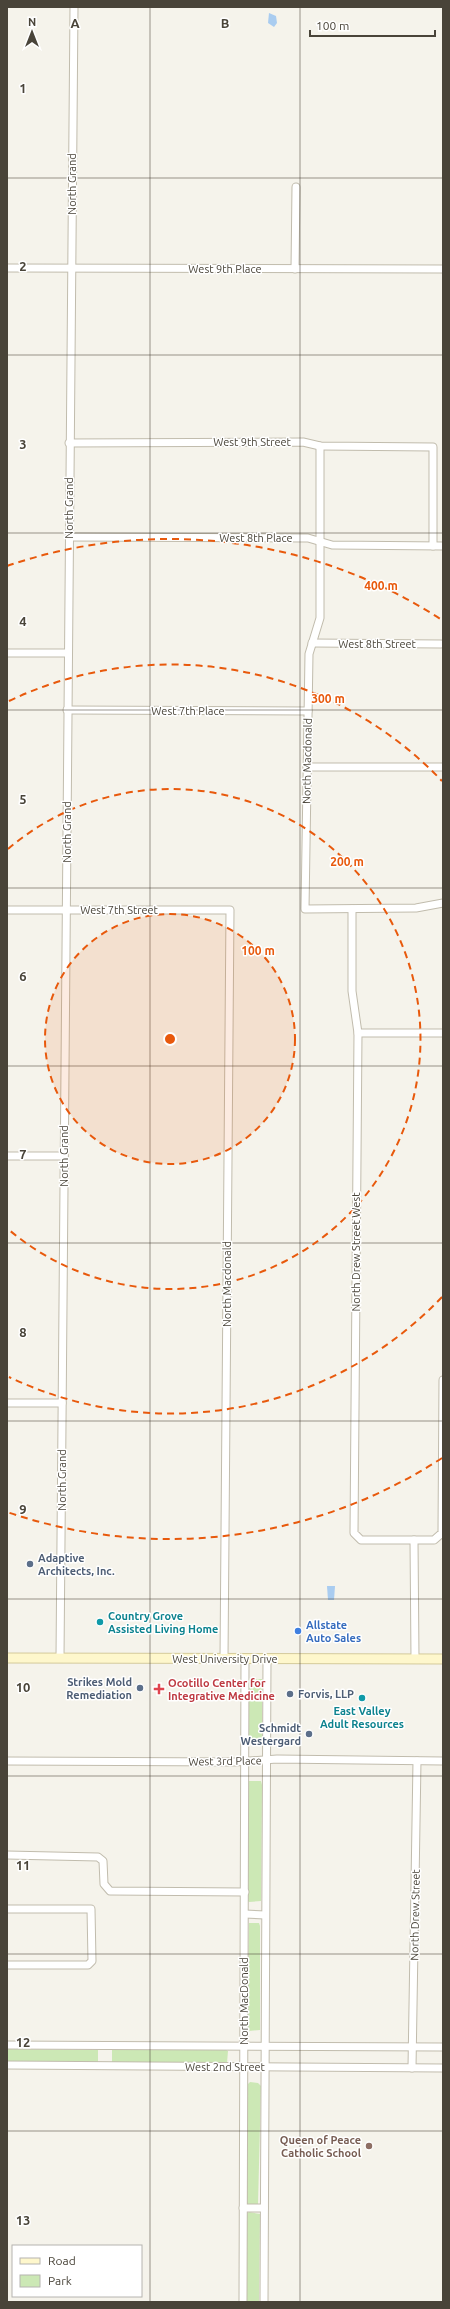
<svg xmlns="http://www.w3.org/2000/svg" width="450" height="2309" viewBox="0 0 450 2309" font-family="Ubuntu,sans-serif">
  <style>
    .green { fill: #cce8b5 }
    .water { fill: #a9ccf0 }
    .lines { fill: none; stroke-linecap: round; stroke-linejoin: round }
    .street-casing { stroke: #c1bcad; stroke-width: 9 }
    .secondary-casing { stroke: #d4ca9b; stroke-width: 11 }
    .street { stroke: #fff; stroke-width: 7 }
    .secondary { stroke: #fef7cc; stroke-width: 9 }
    .grid { fill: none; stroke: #494439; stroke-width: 1; stroke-opacity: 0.55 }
    .ring { fill: none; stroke: #e8590c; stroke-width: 2; stroke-dasharray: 7 5 }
    .service-dot { fill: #5c6f8a; stroke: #fff; stroke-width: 1.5 }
    .culture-dot { fill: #0f9aa8; stroke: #fff; stroke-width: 1.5 }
    .shop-dot { fill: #3f7fe0; stroke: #fff; stroke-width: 1.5 }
    .health-dot { fill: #e0444e; stroke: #fff; stroke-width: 1.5 }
    .education-dot { fill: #8d6e63; stroke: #fff; stroke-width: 1.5 }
    .labels { text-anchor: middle; stroke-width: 3; stroke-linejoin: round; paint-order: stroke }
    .street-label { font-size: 11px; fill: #494439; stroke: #fff }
    .service-label { font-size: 11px; font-weight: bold; fill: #4e5e75; stroke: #fff; text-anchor: start }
    .culture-label { font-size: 11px; font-weight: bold; fill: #0d838f; stroke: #fff; text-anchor: start }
    .shop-label { font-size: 11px; font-weight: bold; fill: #366cbe; stroke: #fff; text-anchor: start }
    .health-label { font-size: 11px; font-weight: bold; fill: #be3a42; stroke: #fff; text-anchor: start }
    .education-label { font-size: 11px; font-weight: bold; fill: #785e54; stroke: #fff; text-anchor: end }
    .grid-label { font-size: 13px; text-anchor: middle; font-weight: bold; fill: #494439; stroke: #fff; stroke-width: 3; stroke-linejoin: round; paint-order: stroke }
    .centre { fill: #e8590c; stroke: #fff; stroke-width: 2 }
    .ring-label { font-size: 12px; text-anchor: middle; font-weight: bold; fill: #e8590c; stroke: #fff; stroke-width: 3; stroke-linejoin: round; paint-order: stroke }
  </style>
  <rect width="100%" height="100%" fill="#f5f3eb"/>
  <g class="green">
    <polygon points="249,1679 262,1679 262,1742 249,1741"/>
    <polygon points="248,1781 261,1781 262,1785 261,1901 249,1902 247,1900"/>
    <polygon points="249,1923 259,1923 260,1926 260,2030 249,2031 247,2028"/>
    <polygon points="7,2049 98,2050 98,2062 7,2062"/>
    <polygon points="112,2049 226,2050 228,2051 227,2063 112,2063"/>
    <polygon points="250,2082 258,2083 261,2086 258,2204 247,2204 246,2201 247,2085"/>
    <polygon points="249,2212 260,2214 259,2302 246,2302 246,2214"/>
  </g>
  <g class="water">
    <polygon points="269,13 276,16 277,23 274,27 268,23"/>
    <polygon points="327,1586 335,1586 334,1600 328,1600"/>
  </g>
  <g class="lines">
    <g class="street-casing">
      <g id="street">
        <polyline points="7,268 443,269"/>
        <polyline points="295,269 296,187"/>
        <polyline points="69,443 303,442 320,446 433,447 433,546"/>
        <polyline points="320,446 320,618 309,654 305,909 416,908 443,903"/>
        <polyline points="69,537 308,538 332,545 443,546"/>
        <polyline points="312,643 441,644"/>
        <polyline points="7,653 68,653"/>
        <polyline points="67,710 308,711"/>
        <polyline points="307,767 443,767"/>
        <polyline points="352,909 352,991 358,1033 354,1533 361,1540 434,1540 442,1533 443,1380"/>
        <polyline points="7,910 230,910 224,1659"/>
        <polyline points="358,1033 443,1033"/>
        <polyline points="7,1156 64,1156"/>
        <polyline points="7,1403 62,1403"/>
        <polyline points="414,1540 415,1659"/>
        <polyline points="60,1658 74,7"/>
        <polyline points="7,1761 235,1762 277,1759 443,1761"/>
        <polyline points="7,1855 98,1857 103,1861 104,1884 110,1891 245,1892"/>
        <polyline points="7,1909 91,1909 92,1961 88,1965 7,1965"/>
        <polyline points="245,1914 265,1915"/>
        <polyline points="7,2045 443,2047"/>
        <polyline points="7,2065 443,2068"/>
        <polyline points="412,2068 417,1761"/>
        <polyline points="243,2208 264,2208"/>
        <polyline points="243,2302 245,1659"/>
        <polyline points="264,2302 267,1659"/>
      </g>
    </g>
    <g class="secondary-casing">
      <polyline id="secondary" points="7,1658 443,1659"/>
    </g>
    <use href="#street" class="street"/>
    <use href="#secondary" class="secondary"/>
  </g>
  <path class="grid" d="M150 7V2302M300 7V2302M7 178H443M7 355H443M7 533H443M7 710H443M7 888H443M7 1066H443M7 1243H443M7 1421H443M7 1599H443M7 1776H443M7 1954H443M7 2131H443"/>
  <circle cx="170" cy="1039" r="125" fill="#e8590c" fill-opacity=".12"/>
  <g class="ring">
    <circle cx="170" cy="1039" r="125"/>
    <path d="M8 849A250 250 0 1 1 8 1229"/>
    <path d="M442 1297A375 375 0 0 1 9 1377M9 701A375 375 0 0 1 442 781"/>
    <path d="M442 1458A500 500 0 0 1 7 1512M7 566A500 500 0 0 1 442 620"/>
  </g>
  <g class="service-dot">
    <circle cx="30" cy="1564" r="4"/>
    <circle cx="140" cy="1688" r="4"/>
    <circle cx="290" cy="1694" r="4"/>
    <circle cx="309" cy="1734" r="4"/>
  </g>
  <g class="culture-dot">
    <circle cx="100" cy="1622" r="4"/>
    <circle cx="362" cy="1698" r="4"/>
  </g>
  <circle class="shop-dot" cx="298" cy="1631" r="4"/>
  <path class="health-dot" d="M157 1683h4v4h4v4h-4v4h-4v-4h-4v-4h4z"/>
  <circle class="education-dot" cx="369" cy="2146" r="4"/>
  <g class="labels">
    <g class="street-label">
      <text transform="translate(72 184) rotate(-90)" y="4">North Grand</text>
      <text x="225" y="273">West 9th Place</text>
      <text x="252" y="446">West 9th Street</text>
      <text transform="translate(69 508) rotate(-90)" y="4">North Grand</text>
      <text x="256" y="542">West 8th Place</text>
      <text x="377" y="648">West 8th Street</text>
      <text x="188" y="715">West 7th Place</text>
      <text transform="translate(307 761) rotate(-89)" y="4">North Macdonald</text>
      <text transform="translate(67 832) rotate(-90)" y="4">North Grand</text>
      <text x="119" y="914">West 7th Street</text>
      <text transform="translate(64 1156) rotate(-90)" y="4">North Grand</text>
      <text transform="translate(356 1252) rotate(-90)" y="4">North Drew Street West</text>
      <text transform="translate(227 1284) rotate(-90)" y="4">North Macdonald</text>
      <text transform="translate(62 1480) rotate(-90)" y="4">North Grand</text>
      <text x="225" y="1663">West University Drive</text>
      <text transform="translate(225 1761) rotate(-1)" y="4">West 3rd Place</text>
      <text transform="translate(415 1915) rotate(-89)" y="4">North Drew Street</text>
      <text transform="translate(244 2001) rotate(-90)" y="4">North MacDonald</text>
      <text x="225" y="2071">West 2nd Street</text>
    </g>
    <g class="service-label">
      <text x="38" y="1562">Adaptive<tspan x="38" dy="13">Architects, Inc.</tspan></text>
      <text x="132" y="1686" text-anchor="end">Strikes Mold<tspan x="132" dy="13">Remediation</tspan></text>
      <text x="298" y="1698">Forvis, LLP</text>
      <text x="301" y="1732" text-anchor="end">Schmidt<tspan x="301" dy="13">Westergard</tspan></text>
    </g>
    <g class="culture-label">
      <text x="108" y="1620">Country Grove<tspan x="108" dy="13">Assisted Living Home</tspan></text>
      <text x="362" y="1715" text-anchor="middle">East Valley<tspan x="362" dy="13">Adult Resources</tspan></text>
    </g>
    <g class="shop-label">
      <text x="306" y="1629">Allstate<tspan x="306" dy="13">Auto Sales</tspan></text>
    </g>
    <g class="health-label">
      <text x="168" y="1687">Ocotillo Center for<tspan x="168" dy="13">Integrative Medicine</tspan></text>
    </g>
    <g class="education-label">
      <text x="361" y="2144">Queen of Peace<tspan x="361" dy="13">Catholic School</tspan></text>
    </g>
  </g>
  <g class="grid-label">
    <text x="75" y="28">A</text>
    <text x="225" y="28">B</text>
    <text x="23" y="93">1</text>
    <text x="23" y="271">2</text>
    <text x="23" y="449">3</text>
    <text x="23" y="626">4</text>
    <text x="23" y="804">5</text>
    <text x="23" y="981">6</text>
    <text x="23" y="1159">7</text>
    <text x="23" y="1337">8</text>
    <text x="23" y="1514">9</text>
    <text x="23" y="1692">10</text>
    <text x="23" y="1870">11</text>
    <text x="23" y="2047">12</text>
    <text x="23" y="2225">13</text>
  </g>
  <circle cx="170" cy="1039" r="6" class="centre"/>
  <g class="ring-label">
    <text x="381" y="590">400 m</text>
    <text x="328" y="703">300 m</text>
    <text x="347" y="866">200 m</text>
    <text x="258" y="955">100 m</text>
  </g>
  <rect width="450" height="2309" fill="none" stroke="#494439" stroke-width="16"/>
  <rect x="12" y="2245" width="130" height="52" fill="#ffffff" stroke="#b6b4b0"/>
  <rect x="20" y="2258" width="20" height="6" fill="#fef7cc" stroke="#b6b4b0"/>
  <text x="48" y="2265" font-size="12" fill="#494439">Road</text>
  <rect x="20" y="2275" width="20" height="12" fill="#cce8b5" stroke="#b6b4b0"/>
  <text x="48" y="2285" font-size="12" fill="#494439">Park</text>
  <g transform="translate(32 32)" stroke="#ffffff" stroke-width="3" paint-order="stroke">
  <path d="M0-3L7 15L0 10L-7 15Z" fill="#494439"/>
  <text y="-6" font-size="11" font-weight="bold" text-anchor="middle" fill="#494439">N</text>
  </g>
  <path d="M310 30v6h125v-6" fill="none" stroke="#494439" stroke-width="2"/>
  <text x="316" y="30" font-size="12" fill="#494439" stroke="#ffffff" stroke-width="3" paint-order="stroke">100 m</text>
</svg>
